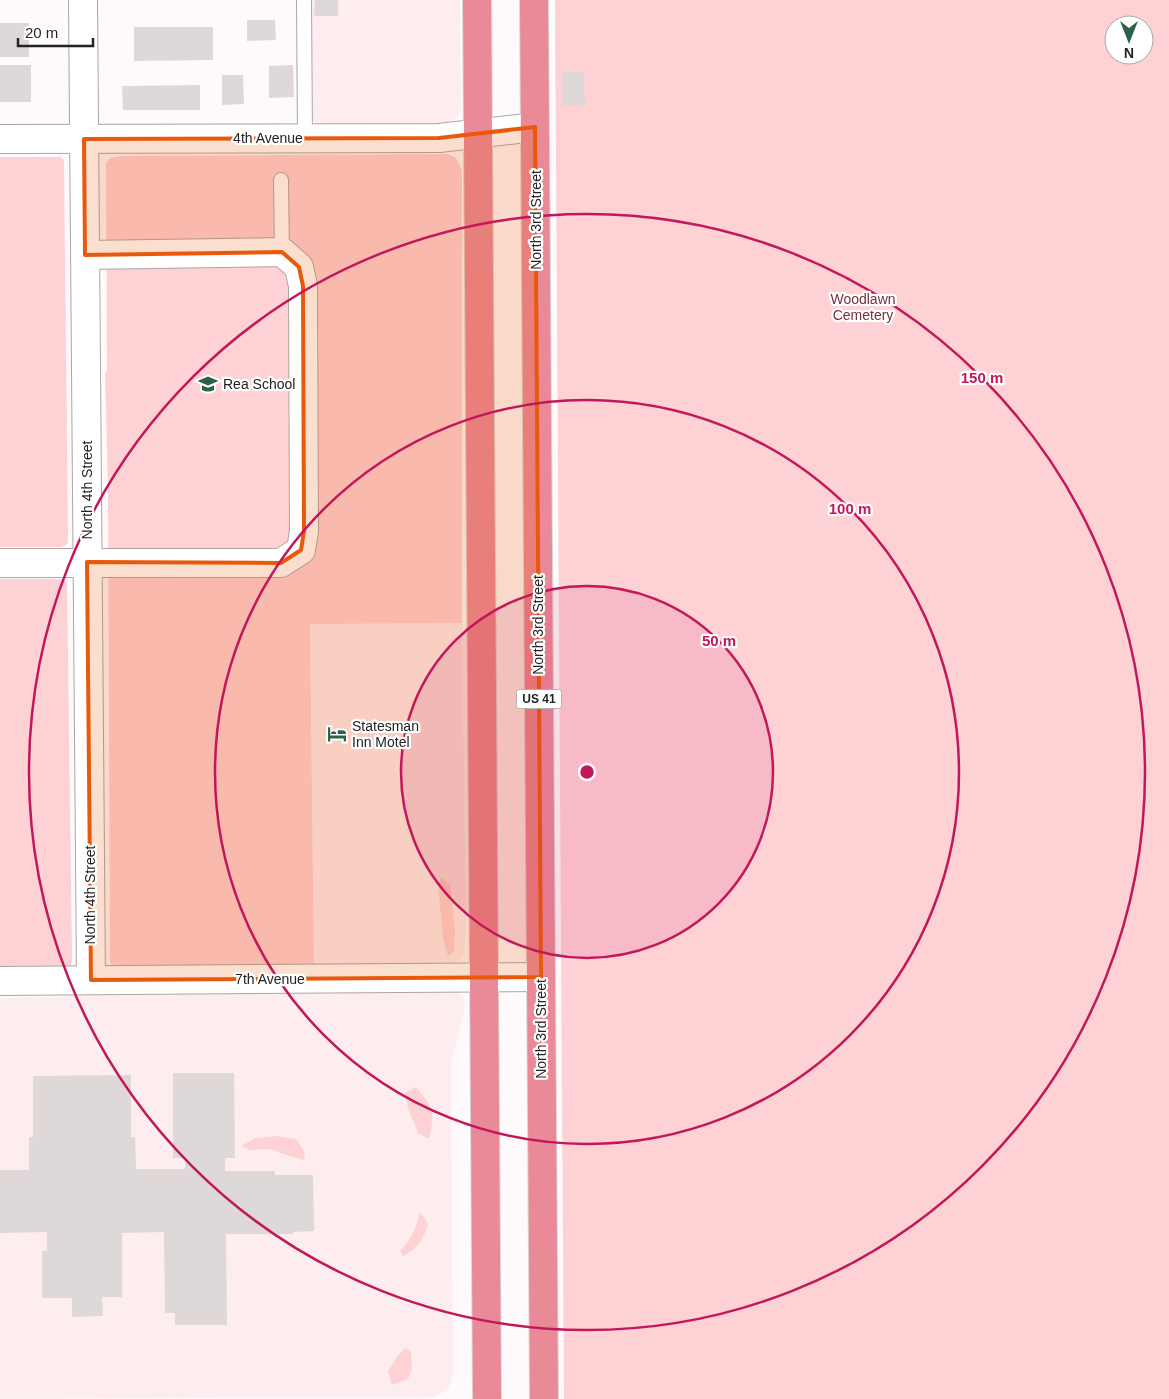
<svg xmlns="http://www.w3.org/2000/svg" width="1169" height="1399" viewBox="0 0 1169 1399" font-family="Helvetica,sans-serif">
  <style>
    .built { fill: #fdedef }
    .green { fill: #fed1d5; fill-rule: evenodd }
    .building { fill: #ded8d9 }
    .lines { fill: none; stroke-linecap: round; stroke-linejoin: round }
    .lane-casing { stroke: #aba5a6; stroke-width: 16 }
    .street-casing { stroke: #aba5a6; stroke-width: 30 }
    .highway-casing { stroke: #d8d7d7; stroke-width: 30 }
    .lane { stroke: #fff; stroke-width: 14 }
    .street { stroke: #fff; stroke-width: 28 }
    .highway { stroke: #ea8997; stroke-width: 28 }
    .marked { fill: #e8590c; fill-opacity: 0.2; stroke: #e8590c; stroke-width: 4; stroke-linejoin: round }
    .ring { fill: none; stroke: #c2185b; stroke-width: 2.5 }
    .labels { text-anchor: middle; stroke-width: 4.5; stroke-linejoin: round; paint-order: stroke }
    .shield { fill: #fff; stroke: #666464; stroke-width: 1 }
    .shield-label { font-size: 12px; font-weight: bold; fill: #242222 }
    .street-label { font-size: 14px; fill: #242222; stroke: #fff }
    .park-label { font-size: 14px; fill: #75313d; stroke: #fff }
    .poi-label { font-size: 14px; fill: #242222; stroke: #fff; text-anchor: start }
    .centre { fill: #c2185b; stroke: #fff; stroke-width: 2.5 }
    .ring-label { font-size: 15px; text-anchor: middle; font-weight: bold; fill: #c2185b; stroke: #fff; stroke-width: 4.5; stroke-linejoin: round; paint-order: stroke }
  </style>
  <rect width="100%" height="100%" fill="#fef9fa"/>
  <g class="built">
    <polygon points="311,0 460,0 461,107 459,115 454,120 439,124 316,124 313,119"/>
    <polygon points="462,623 466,935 463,956 456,963 439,968 314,970 310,624"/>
    <polygon points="453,989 462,996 465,1002 464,1013 451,1062 453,1373 450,1384 447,1390 435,1397 0,1399 0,998 55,997 146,991"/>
  </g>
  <g class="green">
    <path d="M555 0H1169V1399H564ZM1114 25H1144V55H1114Z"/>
    <polygon points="448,154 456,158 462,170 462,623 310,624 314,970 113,967 110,962 108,487 105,373 107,370 106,163 110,158 122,156"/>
    <polygon points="0,157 61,157 64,161 68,542 66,545 61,547 0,547"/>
    <polygon points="0,579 61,579 67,582 72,957 71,965 68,968 0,970"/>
    <polygon points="441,878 450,884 455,930 454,951 448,956 443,938 438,885"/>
    <path d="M415 1087C434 1106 435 1113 429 1139L418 1133 408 1108 405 1093Z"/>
    <polygon points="276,1136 296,1139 304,1151 305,1161 269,1149 250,1150 241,1146 256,1138"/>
    <path d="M420 1212 428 1224C423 1241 418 1248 403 1256L400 1251C412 1239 416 1228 420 1212Z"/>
    <polygon points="406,1348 411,1352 412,1368 408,1379 392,1385 388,1371 398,1355"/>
  </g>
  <g class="building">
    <polygon points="315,0 338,0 338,16 314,16"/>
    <polygon points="247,20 275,20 276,40 247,41"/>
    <rect x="0" y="23" width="29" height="34"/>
    <polygon points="134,27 213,27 213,60 134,61"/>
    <rect x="0" y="65" width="31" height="37"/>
    <polygon points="293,65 294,97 269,98 269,66"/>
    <polygon points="562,72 584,72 585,105 563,106"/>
    <polygon points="222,75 243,75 244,104 222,105"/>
    <polygon points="200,85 200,110 123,110 122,86"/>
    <polygon points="173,1073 234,1073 235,1158 225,1158 225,1171 275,1171 275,1175 313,1175 314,1231 293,1232 293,1234 226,1234 227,1325 175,1325 175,1313 165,1313 164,1232 122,1233 122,1297 102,1297 103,1316 72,1317 72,1298 42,1298 42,1251 47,1251 47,1232 0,1233 0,1170 29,1170 29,1137 33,1137 33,1076 131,1075 131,1137 135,1137 136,1169 185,1169 185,1158 173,1158"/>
  </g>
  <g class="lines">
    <g class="lane-casing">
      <g id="lane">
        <polyline points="304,0 305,138"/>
        <polyline points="281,180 282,252"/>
      </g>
    </g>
    <g class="street-casing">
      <g id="street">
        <polyline points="83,0 91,980"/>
        <polyline points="0,139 439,138 535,127"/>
        <polyline points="0,563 281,563 301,550 304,531 303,286 299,267 282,252 85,255"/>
        <polyline points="0,981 541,977"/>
      </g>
    </g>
    <g class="highway-casing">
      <g id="highway">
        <polyline points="477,0 487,1399"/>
        <polyline points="534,0 544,1399"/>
      </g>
    </g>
    <use href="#lane" class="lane"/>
    <use href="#street" class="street"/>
    <use href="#highway" class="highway"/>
  </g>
  <path class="marked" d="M535 127 541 977 91 980 87 562 281 563 301 550 304 531 303 286 299 267 282 252 85 255 84 139 439 138Z"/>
  <circle cx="587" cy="772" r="186" fill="#c2185b" fill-opacity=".12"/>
  <g class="ring">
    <circle cx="587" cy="772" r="186"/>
    <circle cx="587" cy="772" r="372"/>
    <circle cx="587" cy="772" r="558"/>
  </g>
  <defs>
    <g id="school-bare" transform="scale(1.5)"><path d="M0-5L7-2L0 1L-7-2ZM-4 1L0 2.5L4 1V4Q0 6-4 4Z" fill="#2c6249" stroke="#fff" stroke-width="2.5" paint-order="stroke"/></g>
    <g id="hotel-bare" transform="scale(1.5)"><path d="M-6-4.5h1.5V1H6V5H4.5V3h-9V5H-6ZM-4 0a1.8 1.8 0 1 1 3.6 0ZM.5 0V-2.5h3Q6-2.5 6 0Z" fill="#2c6249" stroke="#fff" stroke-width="2.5" paint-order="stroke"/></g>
  </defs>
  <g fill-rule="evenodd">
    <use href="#school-bare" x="208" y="384"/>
    <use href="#hotel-bare" x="337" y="734"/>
  </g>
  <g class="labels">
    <rect class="shield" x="516.5" y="689.5" width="45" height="19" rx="4"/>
    <g class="shield-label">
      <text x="539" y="703">US 41</text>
    </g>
    <g class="street-label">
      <text x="268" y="143">4th Avenue</text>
      <text transform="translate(536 220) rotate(-90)" y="5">North 3rd Street</text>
      <text transform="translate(87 490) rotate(-90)" y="5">North 4th Street</text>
      <text transform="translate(538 625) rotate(-90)" y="5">North 3rd Street</text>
      <text transform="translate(90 895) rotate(-90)" y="5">North 4th Street</text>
      <text x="270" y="984">7th Avenue</text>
      <text transform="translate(541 1029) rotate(-90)" y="5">North 3rd Street</text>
    </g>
    <g class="park-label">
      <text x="863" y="304">Woodlawn<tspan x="863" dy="16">Cemetery</tspan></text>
    </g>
    <g class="poi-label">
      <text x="223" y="389">Rea School</text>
      <text x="352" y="731">Statesman<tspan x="352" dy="16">Inn Motel</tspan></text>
    </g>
  </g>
  <circle cx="587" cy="772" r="8" class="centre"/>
  <g class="ring-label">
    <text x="982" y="383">150 m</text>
    <text x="850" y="514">100 m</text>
    <text x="719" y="646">50 m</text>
  </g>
  <g transform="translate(1129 40) rotate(180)"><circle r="24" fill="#ffffff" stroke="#a7a7a7"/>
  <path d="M0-4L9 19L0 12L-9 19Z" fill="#2c6249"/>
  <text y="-8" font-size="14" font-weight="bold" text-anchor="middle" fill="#242222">N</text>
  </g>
  <path d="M18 38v8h75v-8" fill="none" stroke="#242222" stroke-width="2.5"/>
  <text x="25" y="38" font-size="15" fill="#242222" stroke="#ffffff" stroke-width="4" paint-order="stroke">20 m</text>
</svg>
